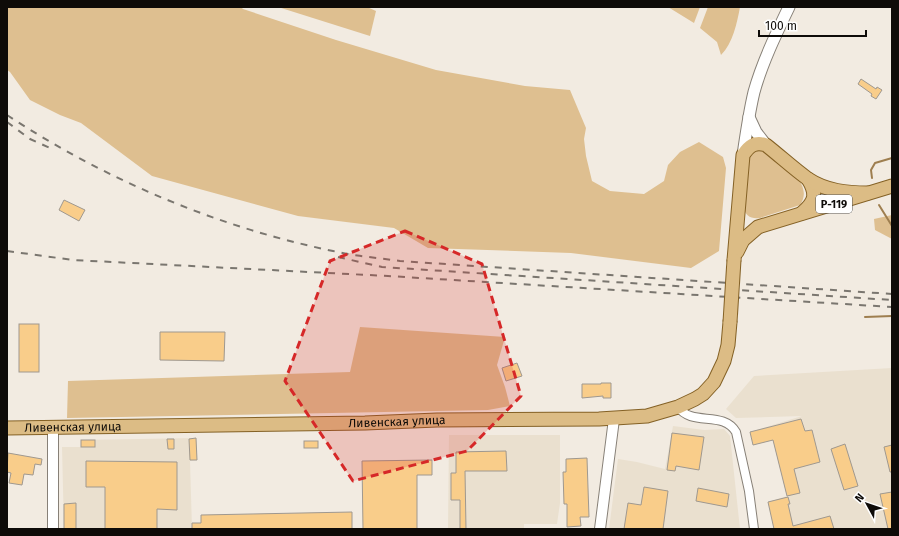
<svg xmlns="http://www.w3.org/2000/svg" width="899" height="536" viewBox="0 0 899 536" font-family="'Fira Sans',sans-serif">
  <style>
    .built { fill: #eae0cf }
    .green { fill: #debf90 }
    .lines { fill: none; stroke-linecap: round; stroke-linejoin: round }
    .stream { stroke: #9e7e4f; stroke-width: 2 }
    .building { fill: #f9cd8a; stroke: #9f988f }
    .minor-casing { stroke: #878077; stroke-width: 10 }
    .tertiary-casing { stroke: #878077; stroke-width: 12 }
    .secondary-casing { stroke: #878077; stroke-width: 13 }
    .primary-casing { stroke: #846125; stroke-width: 15 }
    .minor { stroke: #fff; stroke-width: 8 }
    .tertiary { stroke: #fff; stroke-width: 10 }
    .secondary { stroke: #fff; stroke-width: 11 }
    .primary { stroke: #dcbc85; stroke-width: 13 }
    .rail { stroke: #7a766f; stroke-width: 2; stroke-dasharray: 7 7; stroke-linecap: butt }
    .primary-bridge-casing { stroke: #846125; stroke-width: 15; stroke-linecap: butt }
    .primary-bridge { stroke: #dcbc85; stroke-width: 13 }
    .marked { fill: #d62828; fill-opacity: 0.2; stroke: #d62828; stroke-width: 3; stroke-dasharray: 8 5; stroke-linejoin: round }
    .labels { text-anchor: middle; stroke-width: 3; stroke-linejoin: round; paint-order: stroke }
    .shield { fill: #fff; stroke: #565452; stroke-width: 1 }
    .shield-label { font-size: 11px; font-weight: bold; fill: #0e0b08 }
    .street-label { font-size: 12px; fill: #0e0b08; stroke: #fff }
  </style>
  <rect width="100%" height="100%" fill="#f2ebe1"/>
  <g class="built">
    <polygon points="892,368 892,529 774,529 768,502 787,496 773,440 750,432 802,416 736,418 726,409 754,376"/>
    <polygon points="673,426 704,430 724,429 730,436 740,529 609,529 618,459 637,462 665,469"/>
    <polygon points="449,435 560,435 560,503 557,524 524,524 524,529 448,529"/>
    <polygon points="196,438 197,460 190,461 192,529 64,529 62,447 81,447 81,440"/>
  </g>
  <g class="green">
    <polygon points="7,7 241,7 243,9 336,40 436,70 525,86 570,90 586,128 584,139 586,156 592,181 610,191 644,194 664,181 668,165 680,152 699,142 723,157 726,168 719,251 691,268 571,253 428,248 394,228 298,216 152,176 81,123 60,115 30,100 10,72 7,70"/>
    <polygon points="278,7 367,7 376,11 370,36"/>
    <polygon points="668,7 700,7 694,23"/>
    <path d="M708 7H740C737 23 733 43 721 55L717 42 700 28Z"/>
    <path d="M756 149H763C778 161 816 182 800 205L760 218C750 219 746 216 743 207L749 156Z"/>
    <polygon points="892,215 892,239 875,230 874,219"/>
    <polygon points="360,327 505,337 497,365 505,387 510,406 488,410 67,418 68,381 350,372"/>
  </g>
  <g class="lines">
    <g class="stream">
      <polyline points="872,178 871,170 875,163 892,158"/>
      <polyline points="879,205 892,226"/>
      <polyline points="865,317 892,316"/>
    </g>
  </g>
  <g class="building">
    <polygon points="861,79 876,89 877,87 882,90 876,99 871,96 872,94 858,84"/>
    <polygon points="64,200 85,210 79,221 59,210"/>
    <rect x="19" y="324" width="20" height="48"/>
    <polygon points="160,332 225,332 224,361 160,360"/>
    <polygon points="517,363 522,376 506,381 502,368"/>
    <polygon points="601,383 611,383 611,398 603,398 603,396 582,398 582,384 601,384"/>
    <polygon points="801,419 805,431 812,430 820,462 794,469 800,493 787,496 773,440 753,445 750,432"/>
    <polygon points="672,433 704,437 699,470 676,466 675,471 667,470"/>
    <polygon points="196,438 197,460 190,460 189,439"/>
    <polygon points="167,439 174,439 174,449 168,449"/>
    <rect x="81" y="440" width="14" height="7"/>
    <rect x="304" y="441" width="14" height="7"/>
    <polygon points="845,444 858,486 844,490 831,449"/>
    <polygon points="892,445 892,472 890,472 884,447"/>
    <polygon points="506,451 507,471 465,471 466,529 460,529 460,500 451,500 451,473 456,473 456,452"/>
    <polygon points="8,453 42,459 41,465 35,464 33,475 24,474 22,485 9,483 11,473 7,472"/>
    <polygon points="587,458 589,517 580,517 581,526 567,527 567,504 564,504 563,472 566,472 566,459"/>
    <polygon points="432,460 432,475 417,475 417,529 363,529 362,461"/>
    <polygon points="86,461 177,462 177,510 157,509 157,529 105,529 105,487 86,487"/>
    <polygon points="644,487 668,491 663,529 624,529 628,503 641,505"/>
    <polygon points="698,488 729,494 727,507 696,501"/>
    <polygon points="892,492 892,529 888,529 880,494"/>
    <polygon points="788,497 790,504 788,504 793,526 830,516 834,529 774,529 768,502"/>
    <polygon points="76,503 76,529 64,529 64,504"/>
    <polygon points="352,512 352,529 192,529 192,523 201,523 201,515"/>
  </g>
  <g class="lines">
    <g class="minor-casing">
      <path id="minor" d="M678 407C692 427 723 410 736 432L749 491 754 529"/>
    </g>
    <g class="tertiary-casing">
      <g id="tertiary">
        <polyline points="53,428 53,529"/>
        <polyline points="600,529 614,419"/>
      </g>
    </g>
    <g class="secondary-casing">
      <g id="secondary">
        <polyline points="749,117 756,132 766,145"/>
        <path d="M743 155C746 134 749 113 754 92 762 63 776 34 789 7"/>
      </g>
    </g>
    <g class="primary-casing">
      <g id="primary">
        <path d="M802 213C816 201 817 194 808 179"/>
        <polyline points="737,252 743,240 758,227 892,186"/>
        <path d="M734 260 743 155C749 146 755 141 766 145 780 156 794 169 808 179 826 191 847 193 868 193"/>
        <path id="s1" d="M7 428 365 423 437 420 599 419 647 416 678 407 695 399 703 394 714 382 724 361 728 345 730 322"/>
      </g>
    </g>
    <use href="#minor" class="minor"/>
    <use href="#tertiary" class="tertiary"/>
    <use href="#secondary" class="secondary"/>
    <use href="#primary" class="primary"/>
    <g class="rail">
      <path d="M7 115C106 180 217 227 333 251 355 256 378 258 400 261L892 294"/>
      <polyline points="7,122 30,139 50,148"/>
      <polyline points="7,251 73,260 388,276 892,307"/>
      <polyline points="338,257 382,267 892,300"/>
    </g>
    <g class="primary-bridge-casing">
      <polyline id="primary-bridge" points="730,322 734,260"/>
    </g>
    <use href="#primary-bridge" class="primary-bridge"/>
  </g>
  <path class="marked" d="M405 231 482 264 521 396 467 451 353 481 285 381 330 261Z"/>
  <g class="labels">
    <rect class="shield" x="816" y="195" width="36" height="18" rx="3"/>
    <g class="shield-label">
      <text x="834" y="208">Р-119</text>
    </g>
    <g class="street-label">
      <text dy="4" stroke="none"><textPath href="#s1" startOffset="390">Ливенская улица</textPath></text>
      <text dy="4" stroke="none"><textPath href="#s1" startOffset="66">Ливенская улица</textPath></text>
    </g>
  </g>
  <rect width="899" height="536" fill="none" stroke="#0e0b08" stroke-width="16"/>
  <g transform="translate(867 504) rotate(310)" stroke="#ffffff" stroke-width="3" paint-order="stroke">
  <path d="M0-3L7 15L0 10L-7 15Z" fill="#0e0b08"/>
  <text y="-6" font-size="11" font-weight="bold" text-anchor="middle" fill="#0e0b08">N</text>
  </g>
  <path d="M759 30v6h107v-6" fill="none" stroke="#0e0b08" stroke-width="2"/>
  <text x="765" y="30" font-size="12" fill="#0e0b08" stroke="#ffffff" stroke-width="3" paint-order="stroke">100 m</text>
</svg>
